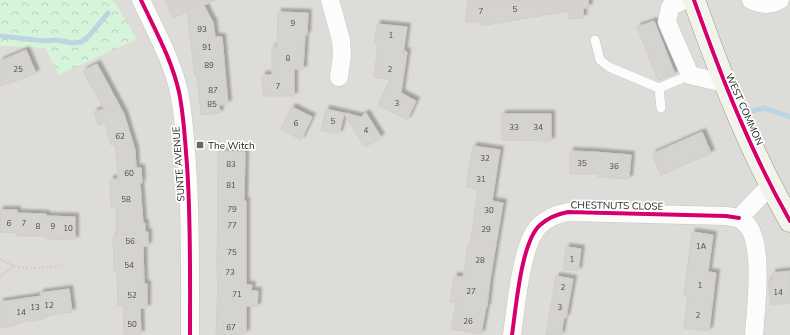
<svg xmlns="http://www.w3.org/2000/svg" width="790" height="335" viewBox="0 0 790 335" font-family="'Nunito Sans',sans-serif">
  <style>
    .residential { fill: #dddcd9 }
    .park { fill: url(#park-crowns) }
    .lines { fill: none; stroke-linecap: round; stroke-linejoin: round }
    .stream { stroke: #bcd5e1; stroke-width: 5 }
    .building { fill: #d5d3cf; stroke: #d1cec9; filter: url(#shadow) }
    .service-casing { stroke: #c6c6c4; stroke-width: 10 }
    .minor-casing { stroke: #c6c6c4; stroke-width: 19 }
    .secondary-casing { stroke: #949880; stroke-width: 23 }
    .path { stroke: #d7cbc7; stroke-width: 2.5; stroke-dasharray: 2 2; stroke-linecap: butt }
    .service { stroke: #fcfcfc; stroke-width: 9 }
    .minor { stroke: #fcfcfc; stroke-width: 18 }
    .secondary { stroke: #f2f4eb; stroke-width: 22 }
    .cycleway-casing { stroke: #fff; stroke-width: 6 }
    .cycleway { stroke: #d6006c; stroke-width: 4 }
    .poi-dot { fill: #676765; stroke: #fff; stroke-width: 1.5 }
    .labels { text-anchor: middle; stroke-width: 3.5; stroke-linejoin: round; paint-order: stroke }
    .number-label { font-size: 8px; fill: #4c4c4b }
    .street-label { font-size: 10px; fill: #1f1f1f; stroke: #fff }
    .poi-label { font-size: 10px; fill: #1f1f1f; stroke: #fff; text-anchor: start }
  </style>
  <defs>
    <pattern id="park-crowns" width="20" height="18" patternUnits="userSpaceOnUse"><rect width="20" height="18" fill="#d6f4d9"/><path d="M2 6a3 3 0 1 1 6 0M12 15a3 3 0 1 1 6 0" fill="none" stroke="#b7d1ba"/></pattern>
    <filter id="shadow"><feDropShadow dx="3.5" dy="-3.5" stdDeviation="1" flood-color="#0004"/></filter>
  </defs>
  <rect width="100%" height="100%" fill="#eeede8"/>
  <rect class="residential" x="0" y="0" width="790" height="335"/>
  <polygon class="park" points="0,0 112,0 116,4 137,39 59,75 45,48 0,46"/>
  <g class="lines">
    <g class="stream">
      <polyline points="0,36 45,41 56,40 72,43 81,42 89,36 108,13"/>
      <polyline points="753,111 764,108 790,117"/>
    </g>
  </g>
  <g class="building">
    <polygon points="165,0 216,0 204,5 212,21 213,21 215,37 222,37 228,104 219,105 220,113 201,115 197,76 195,76 187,12 173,18"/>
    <polygon points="468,0 588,0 589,7 583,9 583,18 569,19 569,11 480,26 480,22 465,22"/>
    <polygon points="278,12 308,13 307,35 305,35 303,70 294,69 294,96 263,96 262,75 272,75 272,47 277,47"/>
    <polygon points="654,21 675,74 658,80 637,27"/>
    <polygon points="377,24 407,27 403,54 405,51 407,52 401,93 416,101 407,120 378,105 390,80 374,77 378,44 374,43"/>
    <polygon points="26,50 36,73 8,84 7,83 0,86 0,61"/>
    <polygon points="97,64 124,114 135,150 136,168 141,168 142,183 140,183 143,223 145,223 145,232 148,232 148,246 143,246 144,284 147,284 147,308 140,308 141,334 124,334 123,305 118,306 117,272 114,272 113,236 117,235 116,206 111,207 110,191 111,190 110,179 118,179 115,144 111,145 105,123 98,125 94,112 104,109 83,71"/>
    <polygon points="292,107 312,117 301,140 281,129"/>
    <polygon points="326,109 361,117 366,113 381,137 365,147 344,114 339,134 321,130"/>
    <polygon points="502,114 551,114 551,141 502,140"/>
    <polygon points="702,132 711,153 661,175 652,154"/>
    <polygon points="473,146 500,150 492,201 503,203 490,280 487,307 486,307 481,334 451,329 456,303 450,302 454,276 463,277 468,245 470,246 478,189 466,187"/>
    <polygon points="218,151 245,152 244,201 246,201 246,285 252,285 251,291 258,291 257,307 246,306 246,333 243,333 243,335 216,335 218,277 217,277"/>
    <polygon points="570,151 594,152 631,155 629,179 598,177 598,174 570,174"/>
    <polygon points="0,210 17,210 17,213 46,214 46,216 75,217 75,240 46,239 45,236 17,236 17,233 0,232"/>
    <polygon points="692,232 713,235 708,272 716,273 709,331 684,328 688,297 684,296"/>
    <polygon points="566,247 581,249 578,271 563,269"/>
    <polygon points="790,271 790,303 771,305 768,282 768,281 773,280 772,273"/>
    <polygon points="556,276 573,279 566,318 564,317 561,335 546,335"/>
    <polygon points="69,289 72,312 43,316 44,319 15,323 15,326 0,328 0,302 41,296 40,293"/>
  </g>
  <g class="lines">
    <g class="service-casing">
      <g id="service">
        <polyline points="595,40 600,60 609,67 659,88"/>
        <polyline points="661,108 659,88 690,75"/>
      </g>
    </g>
    <g class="minor-casing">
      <g id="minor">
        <path d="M141 0C155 30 172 60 179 92 184 116 185 141 187 165 191 222 190 278 190 335"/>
        <polyline points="330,0 341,40 342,56 339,77"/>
        <polyline points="684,0 670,7 667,22 690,75 724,83"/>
        <path d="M751 0C761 5 771 5 780 0"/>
        <path d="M512 335C516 308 521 242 540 225 549 217 557 214 568 212L726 216 739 218"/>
        <path d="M754 335C756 308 763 252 750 229 748 225 743 221 739 218L770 186"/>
      </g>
    </g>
    <g class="secondary-casing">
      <path id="secondary" d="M694 0C721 76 750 151 790 221"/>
    </g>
    <g class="path">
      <path d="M0 259C5 261 10 265 15 266 30 271 48 267 63 265"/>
      <polyline points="0,277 14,266"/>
    </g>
    <use href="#service" class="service"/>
    <use href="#minor" class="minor"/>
    <use href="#secondary" class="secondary"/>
    <g class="cycleway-casing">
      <g id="cycleway">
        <path d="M141 0C155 30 172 60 179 92 184 116 185 141 187 165 191 222 190 278 190 335"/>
        <path d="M694 0C721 76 750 151 790 221"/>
        <path d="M512 335C516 308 521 242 540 225 549 217 557 214 568 212L726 216 739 218"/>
      </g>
    </g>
    <use href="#cycleway" class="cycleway"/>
  </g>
  <rect class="poi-dot" x="196" y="141" width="8" height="8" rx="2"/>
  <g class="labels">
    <g class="number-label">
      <text x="515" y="12">5</text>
      <text x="481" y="14">7</text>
      <text x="293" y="26">9</text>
      <text x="202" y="32">93</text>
      <text x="391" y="38">1</text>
      <text x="207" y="50">91</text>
      <text x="288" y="61">8</text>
      <text x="209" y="68">89</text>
      <text x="18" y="72">25</text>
      <text x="390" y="72">2</text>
      <text x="278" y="89">7</text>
      <text x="213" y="93">87</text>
      <text x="397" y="106">3</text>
      <text x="212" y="107">85</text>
      <text x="333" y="124">5</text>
      <text x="296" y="126">6</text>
      <text x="514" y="130">33</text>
      <text x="538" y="130">34</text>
      <text x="366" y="133">4</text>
      <text x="120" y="139">62</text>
      <text x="485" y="161">32</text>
      <text x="582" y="166">35</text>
      <text x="231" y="167">83</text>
      <text x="614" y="169">36</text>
      <text x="129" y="176">60</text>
      <text x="481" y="182">31</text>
      <text x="231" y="188">81</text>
      <text x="126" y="202">58</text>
      <text x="232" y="212">79</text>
      <text x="489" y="213">30</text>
      <text x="9" y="226">6</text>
      <text x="24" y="226">7</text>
      <text x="232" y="228">77</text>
      <text x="38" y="229">8</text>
      <text x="53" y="229">9</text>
      <text x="68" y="231">10</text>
      <text x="486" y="232">29</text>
      <text x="130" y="244">56</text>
      <text x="701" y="249">1A</text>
      <text x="232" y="255">75</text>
      <text x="572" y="262">1</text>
      <text x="480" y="263">28</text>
      <text x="129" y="268">54</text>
      <text x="230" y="275">73</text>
      <text x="700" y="288">1</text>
      <text x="563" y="290">2</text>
      <text x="471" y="294">27</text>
      <text x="778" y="295">14</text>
      <text x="237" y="297">71</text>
      <text x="132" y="298">52</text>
      <text x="49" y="308">12</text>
      <text x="35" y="310">13</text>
      <text x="560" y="310">3</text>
      <text x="21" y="315">14</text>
      <text x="698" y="318">2</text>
      <text x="468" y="324">26</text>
      <text x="132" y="327">50</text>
      <text x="231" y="330">67</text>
    </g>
    <g class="street-label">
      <text transform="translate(745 109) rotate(66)" y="4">WEST COMMON</text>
      <text transform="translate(178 164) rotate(-94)" y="4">SUNTE AVENUE</text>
      <text transform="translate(617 205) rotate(1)" y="4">CHESTNUTS CLOSE</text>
    </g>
    <g class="poi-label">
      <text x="208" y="149">The Witch</text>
    </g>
  </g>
</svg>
